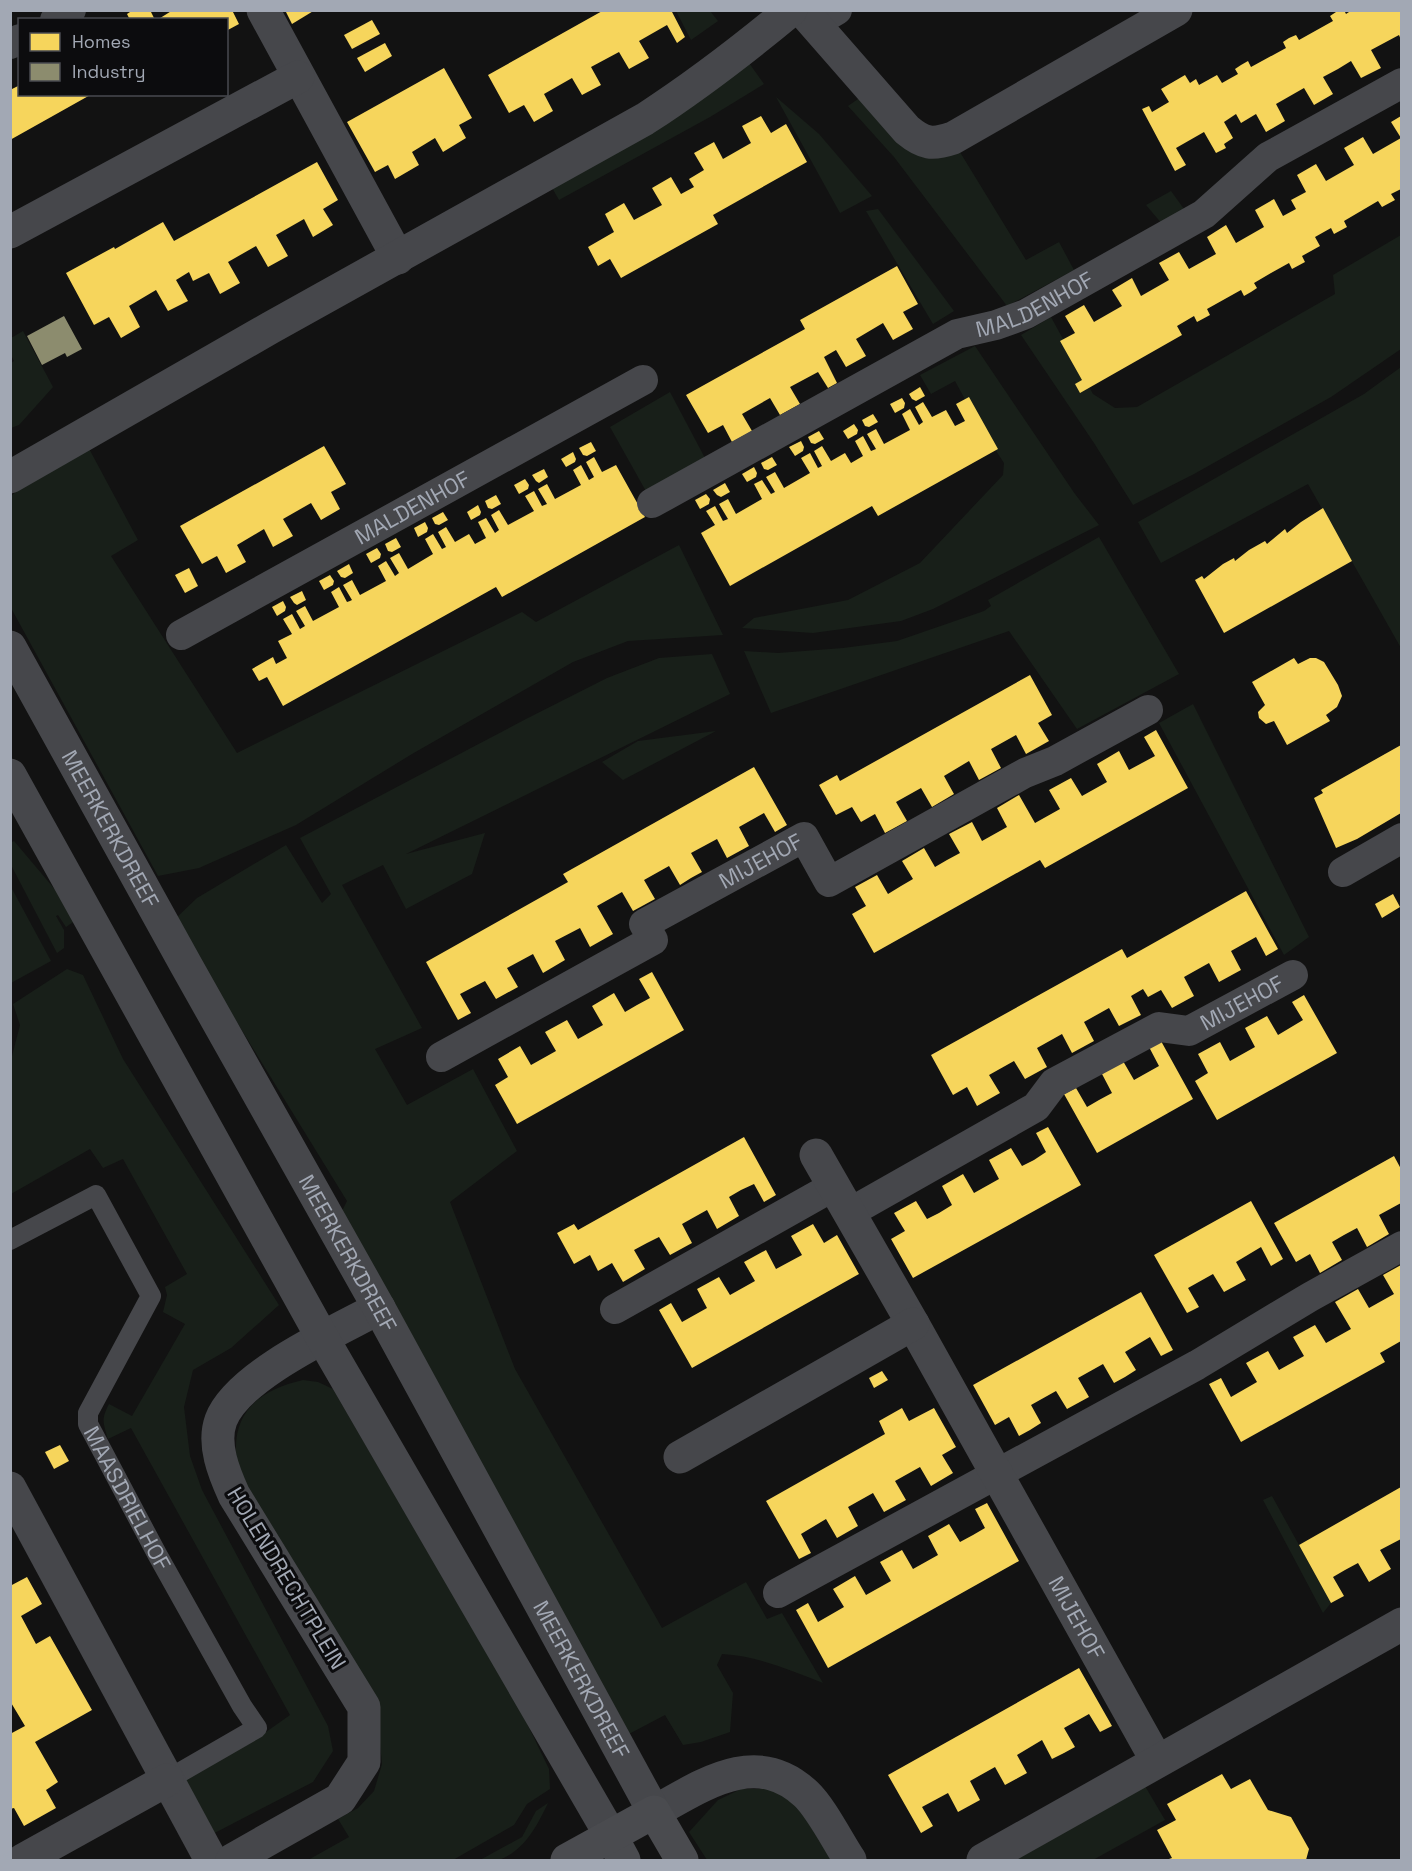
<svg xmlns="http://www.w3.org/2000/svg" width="1412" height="1871" viewBox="0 0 1412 1871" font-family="'Space Grotesk',sans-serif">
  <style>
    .green { fill: #181f19 }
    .homes { fill: #f6d55c }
    .industry { fill: #8c8c6e }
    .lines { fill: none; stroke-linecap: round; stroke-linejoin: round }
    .service { stroke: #46474b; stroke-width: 20 }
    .pedestrian { stroke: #46474b; stroke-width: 30 }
    .minor { stroke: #46474b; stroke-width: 33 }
    .tertiary { stroke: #46474b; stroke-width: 33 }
    .secondary { stroke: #4a4b4f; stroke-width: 33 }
    .labels { text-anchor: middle; stroke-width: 6; stroke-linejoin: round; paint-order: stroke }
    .street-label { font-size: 22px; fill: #a2a8b4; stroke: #0c0c0e }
  </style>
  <rect width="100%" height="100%" fill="#121212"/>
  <g class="green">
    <polygon points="676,11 710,11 718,21 691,40"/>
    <polygon points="749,63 764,84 710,117 559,200 551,186"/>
    <polygon points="865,94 955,144 1026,260 1059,242 1074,270 1007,306 894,157 848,106"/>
    <polygon points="776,97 819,134 872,196 840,213"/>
    <polygon points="1171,191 1184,209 1163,225 1146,205"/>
    <polygon points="878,209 954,311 933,324 866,211"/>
    <polygon points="1401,235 1401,349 1331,397 1194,474 1133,505 1094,443 1021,335 1051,317 1093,394 1115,408 1137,407 1335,294 1333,275"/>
    <polygon points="23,331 53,387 19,425 11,428 11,363 14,361 11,355 11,338"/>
    <polygon points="975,346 1075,494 1099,525 933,609 901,621 813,633 742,628 754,618 848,600 920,563 1003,475 1004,463 979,425 955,381 931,394 920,375"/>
    <polygon points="1401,367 1401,648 1308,484 1161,563 1138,522 1364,394"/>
    <polygon points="670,392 706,460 647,493 610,427"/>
    <polygon points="86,443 138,540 111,556 237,753 522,612 536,622 679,545 723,635 628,641 573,662 412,754 296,825 199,868 158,876 11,608 10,497 46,465"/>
    <polygon points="1099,537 1179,674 1077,729 1009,631 771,713 744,651 778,653 843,648 897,641 984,611 991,606 988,600"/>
    <path d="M712 654 730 694 406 854 485 833 472 874 406 909 383 865 342 885 422 1028 375 1049 407 1105 473 1069 517 1151 450 1202 515 1369 662 1628 746 1582 767 1619 782 1613 823 1683C790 1670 758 1656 722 1654L717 1665 733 1693 730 1732 701 1742 683 1745 665 1715 627 1735 340 1215 347 1201 174 920 197 898 286 845 322 903 331 894 300 838 524 720 607 678 659 658Z"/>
    <polygon points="1193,704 1309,937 1284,955 1159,723"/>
    <polygon points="716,731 623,780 602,762 638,741"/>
    <polygon points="14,841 79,918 66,927 58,915 56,916 64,930 64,948 57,953 11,865 10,843"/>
    <polygon points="11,887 51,961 11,983 10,983"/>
    <path d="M67 969 83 975 123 1059 279 1305 231 1348 193 1370 184 1407 190 1456 202 1490 328 1726 333 1751 313 1782 205 1838 176 1784 252 1742 290 1715 131 1428 108 1439C103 1423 101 1419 109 1404L132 1416 185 1324 163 1312 167 1295 165 1287 187 1274 123 1159 103 1168 90 1149 11 1194V1060L20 1025 13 1004Z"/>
    <path d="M303 1380 318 1382 333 1389 522 1713 549 1769 550 1789 527 1804 514 1825 453 1860H308L349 1837 338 1819 358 1808 374 1791 382 1764 378 1723 238 1469C228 1417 254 1391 303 1380Z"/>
    <polygon points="1272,1496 1331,1603 1323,1613 1263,1500"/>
    <polygon points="1145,1786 1165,1820 1093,1860 1015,1860"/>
    <polygon points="741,1789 770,1789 793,1798 832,1860 707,1860 689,1832 718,1800"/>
    <path d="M548 1803C537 1826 525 1850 499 1860 494 1862 486 1861 480 1860L522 1837 536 1811Z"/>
  </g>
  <g class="homes">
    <polygon points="133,10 150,10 155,20 130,20 127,14"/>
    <polygon points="173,10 232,10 239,24 226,31 226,20 157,20"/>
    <polygon points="285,10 315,10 292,24"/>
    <polygon points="604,10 671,10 685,37 677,43 667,25 639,41 649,58 629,69 619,52 591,67 601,85 582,95 572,78 544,94 553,111 534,122 524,105 509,113 488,75"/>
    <polygon points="1339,10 1344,10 1346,14 1352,10 1399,10 1401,14 1401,40 1399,35 1371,50 1381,68 1361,78 1351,61 1338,69 1323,77 1333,94 1314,105 1304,88 1276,104 1285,121 1266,132 1256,114 1241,123 1236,114 1224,122 1233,138 1224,144 1226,148 1216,153 1204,132 1176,148 1186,165 1175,171 1142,109 1149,106 1152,112 1169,102 1161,89 1185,75 1190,83 1196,79 1199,85 1217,75 1222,83 1238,74 1235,69 1241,65 1248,61 1251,67 1286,48 1283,42 1289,38 1296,35 1299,40 1333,21 1330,16"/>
    <polygon points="372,20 380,34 352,49 344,35"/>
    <polygon points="385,43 392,56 365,72 357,58"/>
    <polygon points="444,68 472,118 459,125 466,138 443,152 435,138 412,152 419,165 395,179 388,165 375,172 347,122"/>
    <polygon points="20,85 20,94 92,94 10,140 10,90"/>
    <polygon points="761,116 771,133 786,124 807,162 713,215 718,224 621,278 610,259 598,266 588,247 614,232 605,214 624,203 634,220 662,205 652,188 671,177 681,194 694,187 689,179 704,170 694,153 714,142 723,159 751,143 742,126"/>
    <polygon points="1401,116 1401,189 1391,194 1395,200 1382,207 1378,201 1344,221 1347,227 1334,234 1331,228 1315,237 1320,246 1302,256 1305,262 1292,269 1289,263 1271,273 1254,283 1257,288 1251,292 1244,296 1241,290 1207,309 1210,315 1197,322 1194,316 1177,326 1182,335 1080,393 1075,384 1082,380 1060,341 1075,333 1065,316 1084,305 1094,322 1122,306 1112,290 1132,278 1141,296 1169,280 1159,263 1179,252 1189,269 1216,254 1207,237 1226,225 1236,243 1264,227 1255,210 1274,199 1283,216 1296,209 1291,200 1306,192 1297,175 1316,164 1326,181 1354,165 1344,148 1363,137 1373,154 1401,138 1391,122"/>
    <polygon points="317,162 338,200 323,209 333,225 313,237 304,219 276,235 288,256 268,267 256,246 228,262 240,283 220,294 209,273 193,281 189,272 176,280 188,301 168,311 156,290 129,306 140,327 121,338 109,317 94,325 66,273 114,247 115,249 163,222 174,241"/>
    <polygon points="897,266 918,304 903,312 913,329 893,340 883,323 856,339 866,356 846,367 836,350 824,357 837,383 828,388 818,372 790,387 800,404 780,415 770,398 742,414 752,431 732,442 723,425 708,433 686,395 805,329 800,320"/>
    <polygon points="920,387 925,396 916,401 912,399 909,394"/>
    <polygon points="969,397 998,449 878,516 872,506 730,586 701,533 715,525 706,511 715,506 723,521 728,519 719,504 728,499 736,514 762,499 754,484 762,480 771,494 775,492 766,477 775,472 784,488 810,473 801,458 810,453 818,468 822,466 814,451 822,446 831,461 845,453 851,463 863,456 855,441 863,436 871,451 876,449 867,434 876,429 884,444 910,430 902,414 910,409 919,425 923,422 915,407 923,402 932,417 946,410 955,426 965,421 956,404"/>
    <polygon points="902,398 905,403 904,408 895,413 890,404"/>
    <polygon points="873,414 878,422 869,427 865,426 862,420"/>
    <polygon points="854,424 858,430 857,434 848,439 843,431"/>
    <polygon points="819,431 824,439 815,444 811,443 808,437"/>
    <polygon points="801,441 804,447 803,451 795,456 789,447"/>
    <polygon points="591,442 596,451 587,456 583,455 579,448"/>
    <polygon points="324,446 346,484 331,492 340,509 321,520 311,503 283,519 293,536 273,547 264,529 237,545 246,562 226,573 217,556 202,564 180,526"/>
    <polygon points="573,452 576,459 575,462 566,467 561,459"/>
    <polygon points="594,457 602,472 616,465 645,517 502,597 496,587 283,706 267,677 259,681 252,669 273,657 276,664 287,658 278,641 292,634 283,619 292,614 300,629 305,626 296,611 305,606 313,621 339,607 331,592 339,587 347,602 350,601 352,600 343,585 352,580 360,595 386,581 378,566 386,561 395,576 399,573 390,558 399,553 408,569 433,554 425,539 433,534 442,549 446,547 438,532 446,527 455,542 469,534 475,544 486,538 478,522 486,518 495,533 499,530 491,515 499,510 508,525 534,511 525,496 534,491 542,506 547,504 538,489 547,484 555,499 581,485 573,470 581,465 589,480 594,477 586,462"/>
    <polygon points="772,457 777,465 768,470 764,469 761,463"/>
    <polygon points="754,467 757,473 756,477 747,482 742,474"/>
    <polygon points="544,469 548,477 539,483 536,481 532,475"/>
    <polygon points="525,479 529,485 528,489 519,494 514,485"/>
    <polygon points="725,483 730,492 721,497 717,495 713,490"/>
    <polygon points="706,494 710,499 709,504 700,509 695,500"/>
    <polygon points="496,495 501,504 492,509 488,508 485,501"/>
    <polygon points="478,505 481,512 480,515 471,520 467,512"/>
    <polygon points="1323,508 1352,561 1224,633 1195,580 1202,576 1204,579 1223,564 1234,558 1235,561 1249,550 1265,541 1267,544 1285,529 1287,533 1301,522"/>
    <polygon points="443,512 448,520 439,525 435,524 432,518"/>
    <polygon points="425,522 428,528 427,532 418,537 414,528"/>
    <polygon points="396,538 401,547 392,552 388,551 385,544"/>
    <polygon points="377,548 381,554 380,558 371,563 366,554"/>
    <polygon points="349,564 353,573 345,578 341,577 337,571"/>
    <polygon points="189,568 198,586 185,593 175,575"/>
    <polygon points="330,575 334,581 333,585 324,590 319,581"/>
    <polygon points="302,591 306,600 297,605 294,603 290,597"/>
    <polygon points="283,601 286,607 285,611 277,616 272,607"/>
    <polygon points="1294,658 1298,664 1310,658 1316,658 1324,662 1338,685 1342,696 1337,707 1326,715 1330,721 1287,745 1274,721 1266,724 1259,718 1258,712 1265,705 1252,682"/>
    <polygon points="1030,675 1052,715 1038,723 1049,741 1026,754 1016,735 991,749 1001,768 979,780 969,761 944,776 954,794 932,807 921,788 896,802 907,821 885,833 875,814 861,822 852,807 836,815 819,785 837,775 840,781"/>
    <polygon points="1156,730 1188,788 1045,868 1040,860 874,953 852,914 866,906 855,887 877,875 888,894 901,886 913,879 902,861 924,848 935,867 947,860 960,853 949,834 972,822 982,841 1007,827 997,808 1019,795 1035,823 1060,809 1049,790 1071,778 1082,796 1107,782 1097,764 1119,751 1129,770 1155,756 1144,737"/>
    <polygon points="1401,745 1401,813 1357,839 1336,848 1314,798 1323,793 1321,790"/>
    <polygon points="754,767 787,825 775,832 764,813 739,827 749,846 727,858 717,839 691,853 702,872 691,878 680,885 669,866 644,880 655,899 633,911 622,892 597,906 613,934 590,947 580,928 555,941 565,960 543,973 533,954 507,968 518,987 496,999 485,981 460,994 471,1013 458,1020 426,962 568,882 563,874"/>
    <polygon points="1246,891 1278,949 1266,956 1256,937 1231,951 1241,970 1219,982 1209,963 1184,977 1194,996 1172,1008 1161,990 1148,997 1143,989 1131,996 1141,1015 1119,1026 1109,1008 1084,1022 1094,1041 1072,1053 1062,1034 1037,1048 1047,1067 1025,1079 1014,1061 989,1075 1000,1093 977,1106 967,1087 953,1095 931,1055 1122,949 1127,958"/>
    <polygon points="1393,894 1400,907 1382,918 1375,904"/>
    <polygon points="652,972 684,1030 517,1124 495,1085 508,1077 498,1059 520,1046 531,1065 556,1051 545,1032 567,1020 578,1039 603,1025 592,1006 614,993 625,1012 637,1005 650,998 639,979"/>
    <polygon points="1304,995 1337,1053 1217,1120 1195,1081 1208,1073 1198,1054 1220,1042 1230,1061 1255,1047 1245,1028 1267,1016 1278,1035 1303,1020 1292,1002"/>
    <polygon points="1161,1041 1193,1099 1097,1153 1064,1094 1076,1088 1087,1107 1099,1100 1112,1093 1102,1074 1123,1061 1134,1080 1159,1066 1149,1047"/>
    <polygon points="1048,1127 1081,1185 913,1278 891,1239 905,1231 894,1213 916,1201 927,1219 939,1213 952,1205 942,1186 963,1174 974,1193 999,1179 989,1160 1011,1148 1022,1166 1034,1160 1046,1152 1036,1133"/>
    <polygon points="744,1137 776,1195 764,1202 754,1184 741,1190 729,1197 739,1216 717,1229 707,1210 682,1224 692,1243 670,1255 659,1237 647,1243 634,1250 645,1269 623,1282 612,1263 598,1271 590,1255 574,1264 557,1233 574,1224 578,1230"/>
    <polygon points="1394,1156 1401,1169 1401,1203 1379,1215 1389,1234 1367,1247 1357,1228 1344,1235 1332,1242 1342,1260 1320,1273 1310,1254 1296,1262 1274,1223"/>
    <polygon points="1251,1201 1283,1259 1271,1266 1261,1247 1236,1262 1246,1280 1224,1292 1213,1274 1188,1288 1199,1307 1187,1313 1154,1255"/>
    <polygon points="813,1224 824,1243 837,1235 859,1274 692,1368 659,1310 671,1303 682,1322 707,1308 697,1289 719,1277 730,1295 755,1281 744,1262 766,1250 776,1269 802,1255 791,1236"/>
    <polygon points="1401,1265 1401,1341 1380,1353 1385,1362 1241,1442 1209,1384 1221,1378 1231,1397 1257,1382 1246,1363 1268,1351 1279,1370 1304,1356 1293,1337 1315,1325 1326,1343 1351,1329 1335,1302 1358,1289 1369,1308 1394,1294 1383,1275"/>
    <polygon points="1141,1292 1173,1350 1161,1356 1150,1337 1125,1352 1136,1370 1125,1377 1114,1383 1103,1364 1078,1378 1089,1397 1067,1409 1056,1391 1031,1405 1041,1423 1030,1430 1019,1436 1009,1417 995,1425 973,1385"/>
    <polygon points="882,1371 888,1380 874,1388 869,1378"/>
    <polygon points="902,1408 909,1421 934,1408 956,1447 942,1455 953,1473 931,1486 920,1467 895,1481 906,1500 884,1512 873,1493 848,1507 858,1526 837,1538 826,1519 801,1534 811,1553 799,1559 766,1501 885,1434 879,1421"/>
    <polygon points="60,1445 69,1461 54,1469 45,1452"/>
    <polygon points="1401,1487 1401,1539 1380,1550 1391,1569 1369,1582 1358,1563 1345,1570 1333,1577 1344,1596 1331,1603 1299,1545"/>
    <polygon points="987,1503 1019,1561 828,1668 796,1610 808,1603 818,1622 844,1607 833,1589 855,1576 866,1595 891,1581 880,1562 902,1550 913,1569 938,1555 928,1536 949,1524 960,1542 973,1535 985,1528 975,1509"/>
    <polygon points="27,1577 42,1604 21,1616 36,1644 50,1636 92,1710 35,1742 58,1782 46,1790 56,1808 24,1826 14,1808 10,1809 10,1734 25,1726 10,1701 10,1586"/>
    <polygon points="1079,1668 1112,1726 1100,1732 1089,1714 1064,1728 1075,1747 1064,1753 1052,1759 1042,1740 1017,1755 1027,1773 1005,1785 995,1767 970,1781 980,1800 958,1812 948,1793 922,1807 933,1826 921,1833 888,1775"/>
    <polygon points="1222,1774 1231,1789 1250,1779 1268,1810 1291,1817 1309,1849 1306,1860 1166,1860 1172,1858 1157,1830 1176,1820 1167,1804"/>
  </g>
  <polygon class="industry" points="64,316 82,349 67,357 65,353 42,365 27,336"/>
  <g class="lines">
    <path class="service" id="s1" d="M10 1240 96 1195 151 1296 88 1413V1424L157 1554 242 1706 257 1728 167 1780"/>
    <g class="pedestrian">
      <polyline points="55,20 71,10"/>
      <polyline points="813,24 837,10"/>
      <polyline points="10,44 20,39"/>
      <path id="s2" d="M652 503 957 334 996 325 1026 314 1204 214 1268 157 1402 83"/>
      <path id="s3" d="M181 635 643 380"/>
      <polyline points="1343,872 1402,838"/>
      <path id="s4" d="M441 1057 653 940 644 924 804 837 829 882 1025 773 1055 761 1148 710"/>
      <path id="s5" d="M849 1213 1036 1107 1054 1083 1159 1027 1189 1031 1293 975"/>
      <polyline points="615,1309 834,1186"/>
      <polyline points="778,1593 1197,1365 1310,1297 1402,1246"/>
    </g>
    <g class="minor">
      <polyline points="263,10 398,258"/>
      <path d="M802 10 907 130C924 144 932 145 953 138L1176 10"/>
      <polyline points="10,232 298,77"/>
      <path d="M10 477 270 328 645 119C696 86 744 49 791 10"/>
      <path id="s6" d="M816 1155 913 1324 1157 1761"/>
      <polyline points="680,1457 913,1324"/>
      <polyline points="10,1488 211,1860"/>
      <path d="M654 1812C703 1785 756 1747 806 1794 821 1808 838 1842 850 1860"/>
      <polyline points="23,1860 167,1780"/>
      <path d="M232 1860 340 1799 364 1762V1707L234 1495C224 1473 212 1444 221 1420 238 1375 337 1331 379 1308"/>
      <polyline points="983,1860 1402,1624"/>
    </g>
    <g class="tertiary">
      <path id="s7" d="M10 647 186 965 379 1308 654 1812"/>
      <polyline points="10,775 323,1339 611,1836"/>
    </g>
    <g class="secondary">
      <polyline points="611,1836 624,1860"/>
      <polyline points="567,1860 654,1812 682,1860"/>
    </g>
  </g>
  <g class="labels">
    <g class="street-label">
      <text dy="8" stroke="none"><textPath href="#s2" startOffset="432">MALDENHOF</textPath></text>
      <text dy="8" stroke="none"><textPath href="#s3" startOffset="264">MALDENHOF</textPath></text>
      <text dy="8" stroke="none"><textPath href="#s7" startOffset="208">MEERKERKDREEF</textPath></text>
      <text dy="8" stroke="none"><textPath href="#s4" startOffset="393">MIJEHOF</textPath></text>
      <text dy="8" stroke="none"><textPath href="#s5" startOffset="454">MIJEHOF</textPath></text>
      <text dy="8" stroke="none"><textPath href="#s7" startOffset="694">MEERKERKDREEF</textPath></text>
      <text dy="8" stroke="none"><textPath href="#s1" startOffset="440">MAASDRIELHOF</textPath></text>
      <text transform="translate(287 1578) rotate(59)" y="8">HOLENDRECHTPLEIN</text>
      <text dy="8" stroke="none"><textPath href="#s6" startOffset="531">MIJEHOF</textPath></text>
      <text dy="8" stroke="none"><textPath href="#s7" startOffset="1180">MEERKERKDREEF</textPath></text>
    </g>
  </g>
  <rect width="1412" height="1871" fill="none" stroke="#a2a8b4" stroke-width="24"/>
  <rect x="18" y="18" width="210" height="78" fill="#0c0c0e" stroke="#484a50" stroke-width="1.5"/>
  <rect x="30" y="33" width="30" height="18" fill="#f6d55c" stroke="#484a50" stroke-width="1.5"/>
  <text x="72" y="48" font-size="18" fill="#a2a8b4">Homes</text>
  <rect x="30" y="63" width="30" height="18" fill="#8c8c6e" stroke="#484a50" stroke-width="1.5"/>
  <text x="72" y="78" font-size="18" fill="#a2a8b4">Industry</text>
</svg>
